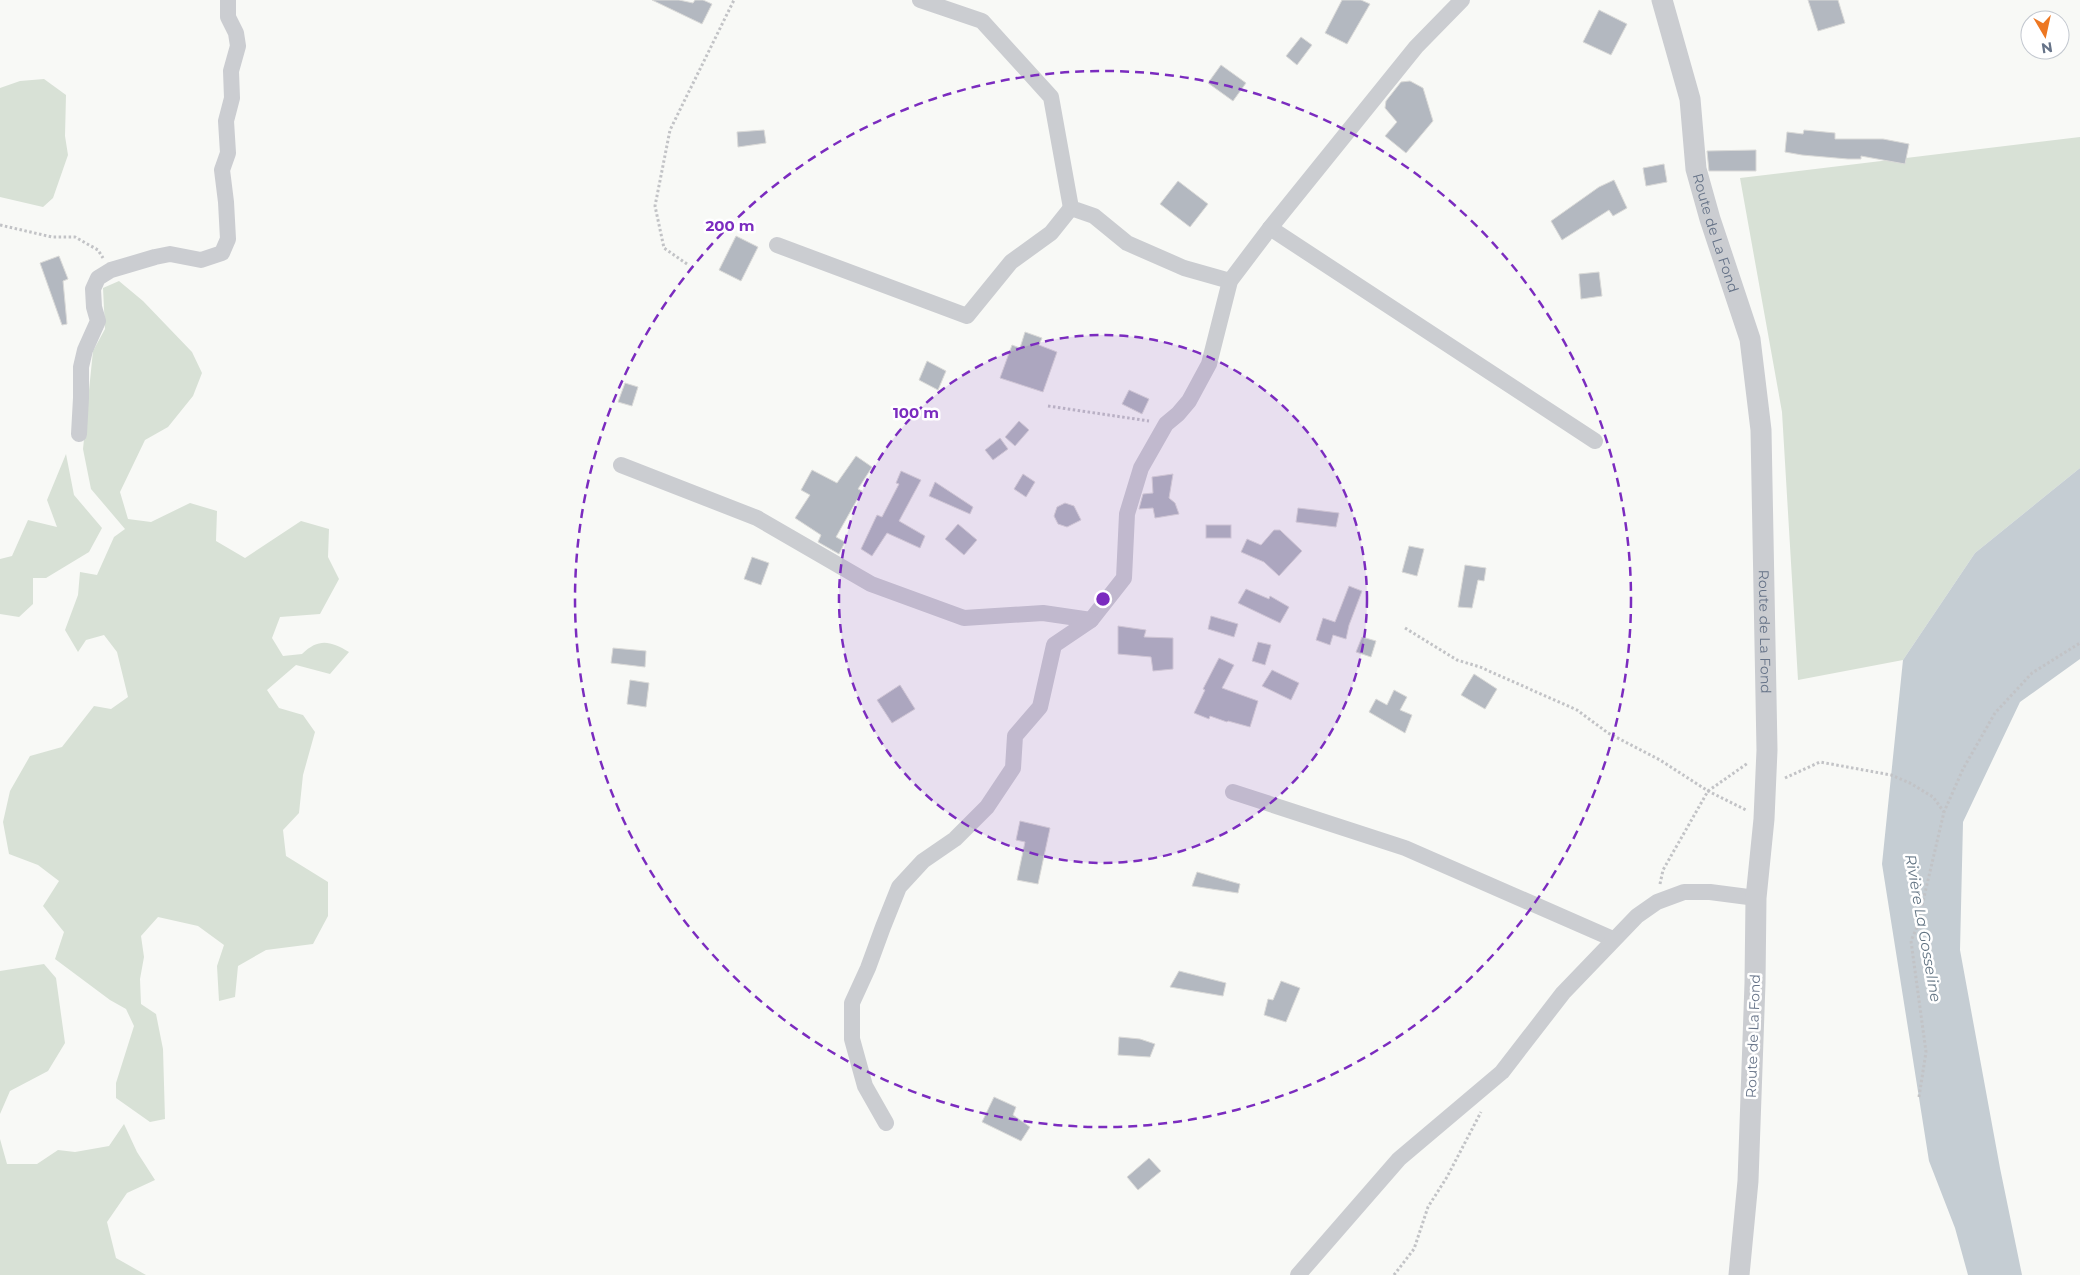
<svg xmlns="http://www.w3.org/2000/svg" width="2080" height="1275" viewBox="0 0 2080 1275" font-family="Montserrat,sans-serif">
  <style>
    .green { fill: #d8e1d6 }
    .water { fill: #c5cdd3 }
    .building { fill: #b3b8c0; stroke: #dadad8 }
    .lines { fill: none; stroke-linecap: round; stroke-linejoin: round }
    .path { stroke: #c2c3c6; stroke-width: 3; stroke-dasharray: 2.5 2.5; stroke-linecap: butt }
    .minor { stroke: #cbcdd1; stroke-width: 16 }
    .tertiary { stroke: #cbcdd1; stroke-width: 21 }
    .ring { fill: none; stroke: #7b2cbf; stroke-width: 2.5; stroke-dasharray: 9 6 }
    .labels { text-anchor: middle; stroke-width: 5; stroke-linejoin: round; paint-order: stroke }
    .street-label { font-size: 14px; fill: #667388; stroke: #fff }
    .water-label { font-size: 15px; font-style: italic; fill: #627483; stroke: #fff }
    .centre { fill: #7b2cbf; stroke: #fff; stroke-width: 2.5 }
    .ring-label { font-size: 15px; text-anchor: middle; font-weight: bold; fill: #7b2cbf; stroke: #fff; stroke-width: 5; stroke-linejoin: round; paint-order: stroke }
  </style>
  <rect width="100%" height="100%" fill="#f8f9f6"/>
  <g class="green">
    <polygon points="44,79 66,95 65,136 68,155 53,198 43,207 0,197 0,88 20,81"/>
    <polygon points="2080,137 2080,468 1975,553 1903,660 1798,680 1782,412 1740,178"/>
    <path d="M119 281 143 301 192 352 202 373 193 396 168 427 145 440 120 492 128 519 151 522 190 503 217 511 216 541 245 558 301 521 329 529 328 557 339 579 320 614 280 617 272 638 283 656 302 654C319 638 330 641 349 652L330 674 296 665 267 690 279 708 303 715 315 732 303 775 299 813 283 830 286 856 328 882V916L313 944 266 950 238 966 235 997 219 1001 217 966 224 945 198 926 158 917 141 936 144 957 140 979 141 1004 156 1014 163 1049 165 1119 150 1122 116 1098V1083L134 1026 126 1009 110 1000 55 959 64 932 43 906 59 881 38 865 9 854 3 822 10 791 30 756 62 747 94 706 111 709 128 697 117 652 104 635 86 640 78 652 65 630 78 595 80 572 97 575 114 537 125 529 91 489 83 449 93 351 105 329 103 288Z"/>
    <polygon points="66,454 74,495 102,528 89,552 46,578 33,578 33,604 19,617 0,614 0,559 12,556 28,520 57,527 47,500"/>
    <polygon points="44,964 56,978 65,1043 48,1071 10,1091 0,1114 0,971"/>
    <polygon points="124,1124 137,1152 155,1180 127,1193 107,1222 116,1258 146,1275 0,1275 0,1139 7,1164 37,1164 58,1150 75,1152 109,1146"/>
  </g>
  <polygon class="water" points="2080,468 2080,659 2020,702 1963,822 1960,950 2000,1168 2022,1275 1968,1275 1955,1228 1929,1161 1882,864 1903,660 1975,553"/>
  <g class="building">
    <polygon points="652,0 679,0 693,3 695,0 703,0 712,4 702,24"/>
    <polygon points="1342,0 1361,0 1370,4 1347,44 1325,33"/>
    <polygon points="1808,0 1838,0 1845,23 1818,31"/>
    <polygon points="1599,10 1627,24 1611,55 1583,42"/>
    <polygon points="1301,37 1312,45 1297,65 1286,56"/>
    <polygon points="1221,65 1246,83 1233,101 1208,83"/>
    <polygon points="1410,81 1423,88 1433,121 1406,153 1385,136 1397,122 1385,108 1386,101 1401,82"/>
    <polygon points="764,130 766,143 738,147 737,132"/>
    <polygon points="1804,130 1835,133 1835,139 1883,139 1909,144 1905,164 1861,156 1861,159 1848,159 1802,155 1785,152 1787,132 1803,134"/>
    <polygon points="1756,150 1756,171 1709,171 1707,151"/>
    <polygon points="1664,164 1667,182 1646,186 1643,168"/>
    <polygon points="1614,180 1627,208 1613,216 1609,210 1562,240 1551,221 1599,187"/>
    <polygon points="1178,181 1208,204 1190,227 1160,204"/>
    <polygon points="736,236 758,247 741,281 719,270"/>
    <polygon points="59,256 68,279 63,281 67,324 62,325 40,263"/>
    <polygon points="1599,272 1602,296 1581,299 1579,274"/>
    <polygon points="1025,332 1042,338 1039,345 1057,352 1043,392 1000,378 1012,345 1020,348"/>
    <polygon points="927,361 946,371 938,390 919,380"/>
    <polygon points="625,383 638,387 632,406 618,402"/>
    <polygon points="1129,390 1149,399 1142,414 1122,404"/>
    <polygon points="1019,421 1029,430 1015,446 1005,437"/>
    <polygon points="1000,438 1008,449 993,460 985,450"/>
    <polygon points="856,456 872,467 858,489 862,491 836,537 845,542 839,554 818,542 821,535 795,518 810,495 801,490 812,470 837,483"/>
    <polygon points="901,471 921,480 899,521 925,536 920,548 887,533 872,556 861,549 877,515 882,517 899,484 896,483"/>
    <polygon points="1023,474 1035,482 1026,497 1014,489"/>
    <polygon points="1173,474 1169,498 1175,503 1179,514 1155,518 1153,508 1139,509 1143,494 1153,493 1152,477"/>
    <polygon points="935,482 973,507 970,514 929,496"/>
    <polygon points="1065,503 1074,506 1081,520 1067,527 1058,524 1054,516 1057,507"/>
    <polygon points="1298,508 1339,513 1336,527 1296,522"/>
    <polygon points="958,524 977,540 964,555 945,539"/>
    <rect x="1206" y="525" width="25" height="13"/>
    <polygon points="1274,530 1280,530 1302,551 1279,576 1264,562 1241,552 1247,539 1261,545"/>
    <polygon points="1409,546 1424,549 1417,576 1402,572"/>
    <polygon points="752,557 769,563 761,585 744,579"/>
    <polygon points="1465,565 1486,568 1484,581 1478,580 1472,608 1458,607"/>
    <polygon points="1349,586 1362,591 1349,625 1346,639 1333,635 1330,645 1316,640 1323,618 1335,622"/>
    <polygon points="1246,589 1269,599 1270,596 1289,607 1280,623 1238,603"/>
    <polygon points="1211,616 1238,624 1234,637 1208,629"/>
    <polygon points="1118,626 1146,630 1144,637 1173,638 1173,669 1153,671 1151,657 1118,654"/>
    <polygon points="1362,637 1376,641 1371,657 1356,652"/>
    <polygon points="1258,642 1271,645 1265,665 1252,661"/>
    <polygon points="613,648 646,651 645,667 611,663"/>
    <polygon points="1219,658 1234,665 1222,688 1258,701 1250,727 1228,721 1227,722 1210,716 1209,719 1194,713 1205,690 1203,689"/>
    <polygon points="1272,670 1299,683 1291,700 1262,686"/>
    <polygon points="1474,674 1497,689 1485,709 1461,695"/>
    <polygon points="630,680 649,683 646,707 627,704"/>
    <polygon points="900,685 915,709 892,723 877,700"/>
    <polygon points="1394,690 1407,697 1400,710 1412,715 1405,733 1369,712 1376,699 1387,705"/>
    <polygon points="1020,821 1050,828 1038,884 1017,880 1025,842 1016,840"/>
    <polygon points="1197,872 1240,884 1238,893 1192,886"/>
    <polygon points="1179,971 1226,983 1223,996 1170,987"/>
    <polygon points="1281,981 1300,988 1286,1022 1264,1015 1268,999 1273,1000"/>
    <polygon points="1119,1037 1140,1039 1155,1044 1150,1057 1118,1055"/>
    <polygon points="994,1097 1016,1107 1013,1115 1030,1127 1021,1141 982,1122"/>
    <polygon points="1149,1158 1161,1171 1138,1190 1127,1177"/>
  </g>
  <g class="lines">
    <g class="path">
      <polyline points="0,225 52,237 75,237 98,250 103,258"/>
      <polyline points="687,264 664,248 655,206 670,130 734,0"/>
      <polyline points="1048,406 1149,421"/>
      <polyline points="1405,628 1457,660 1480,667 1577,710 1608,733 1660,760 1708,791 1746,810"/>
      <polyline points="1785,778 1820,762 1891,775 1910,783 1933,797 1944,812"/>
      <polyline points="1660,884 1663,870 1708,791 1748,763"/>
      <polyline points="1919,1097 1926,1052 1911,941 1917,927 1944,812 1963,769 1995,713 2032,673 2080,643"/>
      <polyline points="1394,1275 1414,1249 1428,1207 1447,1177 1481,1112"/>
    </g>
    <g class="minor">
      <polyline points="920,0 982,21 1051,97 1071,208 1094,216 1127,243 1184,268 1230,281"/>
      <polyline points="1270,228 1595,441"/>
      <polyline points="777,245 967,316 1011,262 1051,233 1071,208"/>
      <polyline points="79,434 81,398 81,367 85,350 98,321 94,307 93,289 98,278 111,270 155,257 170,254 201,260 222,253 228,239 226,202 222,170 228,153 226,121 232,98 231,71 238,46 236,33 228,17 228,0"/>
      <polyline points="621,465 757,518 871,584 964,618 1043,613 1091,620 1124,578 1127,514 1141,468 1166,424 1178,414 1189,401 1209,364 1230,281 1270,228 1416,47 1462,0"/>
      <polyline points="1233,792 1405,848 1613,939"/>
      <polyline points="886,1123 865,1086 852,1039 852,1003 868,968 883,927 899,887 923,861 955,839 987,807 1013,768 1015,736 1040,707 1054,645 1091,620"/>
      <polyline points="1298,1275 1399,1159 1502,1072 1563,993 1637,916 1657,902 1684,892 1710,892 1756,898"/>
    </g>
    <path class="tertiary" id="s1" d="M1662 0 1690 99 1696 169 1710 219 1750 339 1761 430 1767 750 1764 819 1756 898 1755 983 1748 1181 1739 1275"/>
  </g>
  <circle cx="1103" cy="599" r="264" fill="#7b2cbf" fill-opacity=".12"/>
  <g class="ring">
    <circle cx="1103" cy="599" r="264"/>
    <circle cx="1103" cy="599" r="528"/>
  </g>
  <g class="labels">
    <g class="street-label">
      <text dy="5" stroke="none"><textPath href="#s1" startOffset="240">Route de La Fond</textPath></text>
      <text dy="5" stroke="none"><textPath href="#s1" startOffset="645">Route de La Fond</textPath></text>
      <text transform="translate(1753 1036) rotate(-88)" y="5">Route de La Fond</text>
    </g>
    <g class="water-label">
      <text transform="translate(1923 928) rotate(80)" y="5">Rivière La Gosseline</text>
    </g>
  </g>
  <circle cx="1103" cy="599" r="8" class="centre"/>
  <g class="ring-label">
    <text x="730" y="231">200 m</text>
    <text x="916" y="418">100 m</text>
  </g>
  <g transform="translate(2045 35) rotate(171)"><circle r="24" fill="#ffffff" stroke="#c2c7cf"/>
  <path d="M0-4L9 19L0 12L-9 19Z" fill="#ed7722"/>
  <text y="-8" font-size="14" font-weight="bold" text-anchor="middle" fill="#667388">N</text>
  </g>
</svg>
